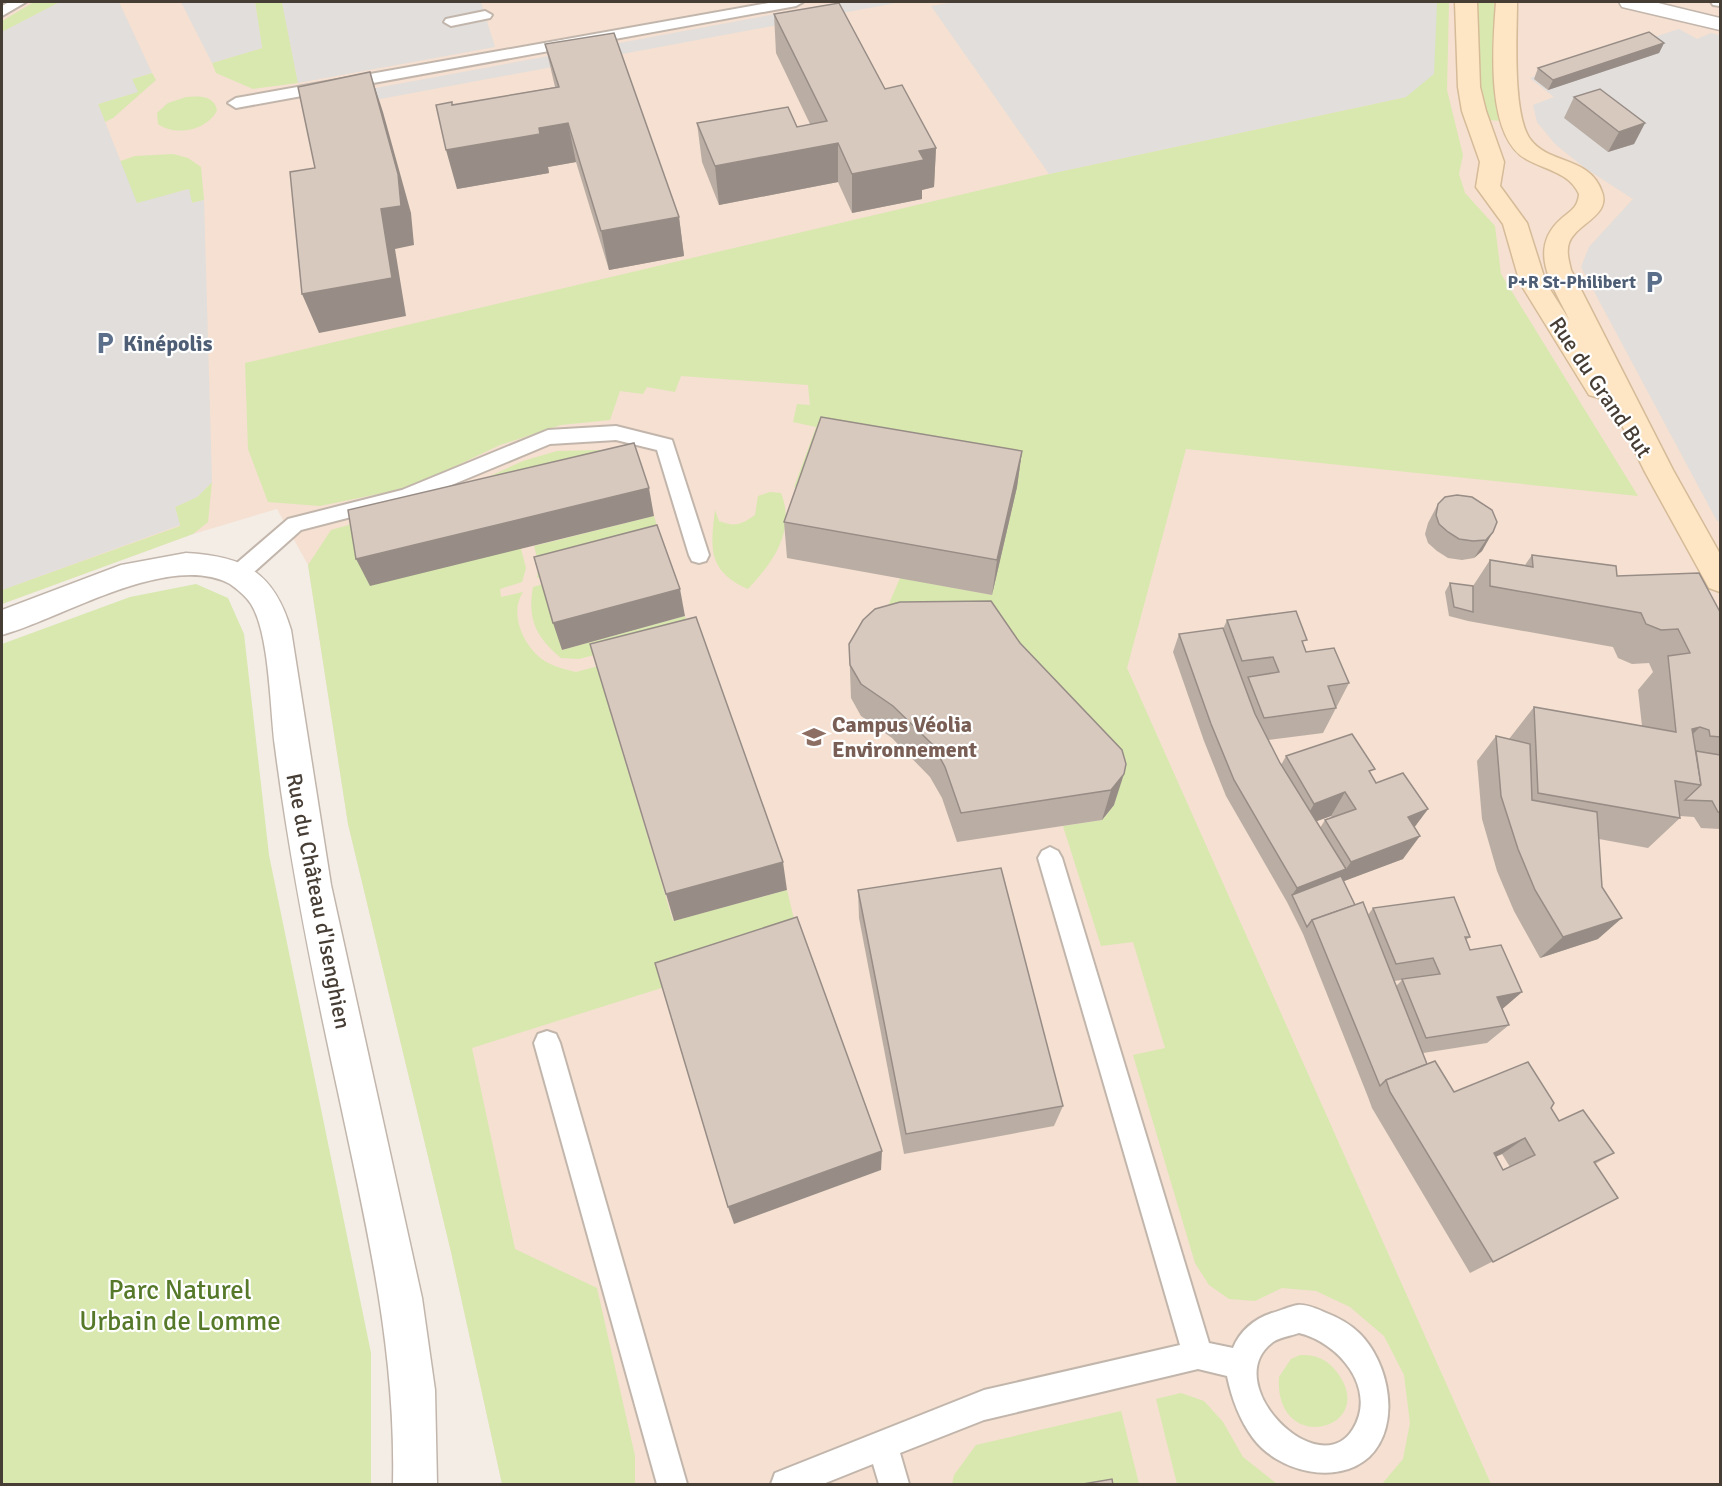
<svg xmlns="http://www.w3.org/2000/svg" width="1722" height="1486" viewBox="0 0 1722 1486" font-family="Signika,sans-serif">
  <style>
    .commercial { fill: #f5e0d1 }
    .green { fill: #d8e8af }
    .parking { fill: #e1dedb }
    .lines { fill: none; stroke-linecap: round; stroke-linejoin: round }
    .service-casing { stroke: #c2b6ac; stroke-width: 4 }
    .minor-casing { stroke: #c2b6ac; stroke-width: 3 }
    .secondary-casing { stroke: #d6bb98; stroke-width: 3 }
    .service { fill: #fff; fill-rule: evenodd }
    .minor { fill: #fff; fill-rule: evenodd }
    .secondary { fill: #fee6c5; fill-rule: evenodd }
    .wall { fill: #baada4; fill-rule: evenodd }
    .shaded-wall { fill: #978d86 }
    .building { fill: #d8c9bf; stroke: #978d86; stroke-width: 1.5; fill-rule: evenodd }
    .labels { text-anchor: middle; stroke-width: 4.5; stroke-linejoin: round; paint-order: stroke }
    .far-service-label { font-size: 18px; font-weight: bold; fill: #4e5e75; stroke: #fff; text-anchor: end }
    .service-label { font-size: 22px; font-weight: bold; fill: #4e5e75; stroke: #fff; text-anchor: start }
    .street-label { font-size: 22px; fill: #463d35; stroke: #fff }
    .education-label { font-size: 22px; font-weight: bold; fill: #785e54; stroke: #fff; text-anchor: start }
    .near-park-label { font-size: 27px; fill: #557829; stroke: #fff }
  </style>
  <rect width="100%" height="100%" fill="#f3ede6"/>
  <polygon class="commercial" points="2,2 1720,2 1720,1484 502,1484 451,1252 348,824 308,565 277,509 193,534 2,604"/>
  <g class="green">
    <polygon points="34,2 60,2 2,32 2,21"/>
    <polygon points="255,2 282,2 298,83 253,89 216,73 212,63 262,48"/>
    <polygon points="1437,2 1449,2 1447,90 1463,155 1459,174 1465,193 1495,226 1501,274 1638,496 1186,449 1127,668 1491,1484 1382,1484 1403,1459 1410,1423 1404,1375 1384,1336 1350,1307 1316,1291 1282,1288 1255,1301 1229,1299 1209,1285 1195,1263 1133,1055 1165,1048 1133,942 1101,946 1063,826 1102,820 1114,805 1116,795 888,606 900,578 992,595 810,489 794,487 816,427 793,422 797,404 810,405 808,385 681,376 675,392 647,387 643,394 620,391 610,420 561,425 500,445 412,487 320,506 268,502 248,449 245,363 1049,174 1406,97"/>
    <path d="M1477 2H1494L1495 55 1503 121 1487 120C1473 83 1477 40 1477 2Z"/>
    <polygon points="152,73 156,80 113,118 105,122 98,104 137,92 132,79"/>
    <path d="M186 97C198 96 214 95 217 110 208 130 176 137 158 124L157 113 168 103Z"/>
    <polygon points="173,154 188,158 201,167 204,200 192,203 188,189 138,204 109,165 135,156"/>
    <path d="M599 450 621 459 521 549 526 568 522 582 500 589 501 597 523 592C510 611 521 640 537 655 547 665 563 669 576 672L697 639 600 678 673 921 787 890 800 944 472 1048 515 1249 597 1288 635 1456V1484H502L451 1252 348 824 308 565 331 530 401 510 479 481 523 461 557 451Z"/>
    <polygon points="212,482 208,522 193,534 2,604 2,590 180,526 175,507 197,497"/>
    <path d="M770 492 781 493C796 531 773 562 748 589 708 571 710 549 715 510L719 521C735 527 741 525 755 515L758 496Z"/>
    <polygon points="654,516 663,546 537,578 539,564 534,546"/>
    <polygon points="196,584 228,598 244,634 269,855 371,1353 371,1484 2,1484 2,644 130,597"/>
    <path d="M543 584 562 650 685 616 689 630 579 659 561 658C537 638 527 620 533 587Z"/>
    <path d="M1300 1355C1315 1354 1327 1359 1336 1371 1382 1429 1274 1458 1279 1377L1291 1359Z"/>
    <polygon points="1181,1393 1204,1401 1223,1422 1243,1457 1277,1484 1177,1484 1156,1399"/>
    <polygon points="1121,1411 1139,1484 952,1484 954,1475 976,1445"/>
  </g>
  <g class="parking">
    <polygon points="60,2 119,2 152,73 132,79 138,92 98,104 137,203 189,189 192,203 204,200 212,482 197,497 175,507 180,525 2,590 2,32"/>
    <polygon points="181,2 255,2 262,48 212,63"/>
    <polygon points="282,2 481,2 495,47 298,83"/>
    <polygon points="841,2 901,2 332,108 327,97"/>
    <polygon points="955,2 1437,2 1434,74 1406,97 1049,174 931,6"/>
    <polygon points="1679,29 1697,39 1711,33 1720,35 1720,522 1717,521 1581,267 1589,247 1633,199 1585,168 1555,144 1537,122 1533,105 1554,97 1530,78"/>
  </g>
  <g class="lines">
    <g class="service-casing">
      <g id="service">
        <polygon points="9,2 26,2 2,16 2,6"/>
        <polygon points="774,2 803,2 796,6 236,108 228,103 236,98"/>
        <polygon points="1711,2 1720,2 1720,6 1713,5"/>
        <polygon points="485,11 492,15 490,18 451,26 444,22 446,19"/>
        <polygon points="616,426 672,440 709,555 706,561 699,563 692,561 689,555 657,450 616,440 550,444 413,501 301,530 245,580 238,582 231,580 228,574 231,568 288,519 402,490 548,430"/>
        <path d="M1050 847 1058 851 1062 858 1209 1343 1233 1348C1240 1331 1254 1319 1272 1313 1280 1311 1290 1306 1298 1305 1306 1304 1317 1309 1324 1312 1337 1317 1349 1323 1359 1333 1389 1362 1402 1425 1369 1457 1337 1486 1278 1472 1253 1438 1239 1419 1232 1399 1227 1376L1198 1369 984 1420 900 1453 909 1484H879L873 1464 823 1484H771L775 1473 984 1390 1180 1345 1038 858 1042 851ZM1299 1333C1338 1342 1378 1388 1353 1429 1319 1485 1217 1383 1273 1342 1280 1337 1291 1336 1299 1333Z"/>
        <polygon points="547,1031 556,1034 560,1043 687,1484 657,1484 534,1043 538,1034"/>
      </g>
    </g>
    <g class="minor-casing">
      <g id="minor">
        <polygon points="1619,2 1654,2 1720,18 1720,30 1622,7"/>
        <path d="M186 553C244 556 274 572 291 630L331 885 422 1298 435 1390 437 1484H393C396 1348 366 1224 338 1092 313 978 290 863 275 747 270 711 270 634 251 604 246 596 237 589 230 584 169 551 61 619 2 635V610L121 565Z"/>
      </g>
    </g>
    <g class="secondary-casing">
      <path id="secondary" d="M1455 2H1477L1480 87 1486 111 1504 162 1500 186 1527 223 1546 283 1570 321C1554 287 1526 250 1561 219 1570 211 1578 208 1579 194 1569 172 1545 170 1526 159 1485 136 1493 43 1496 2H1517C1517 34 1512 113 1530 139 1549 165 1590 156 1602 192 1611 216 1575 224 1569 243 1566 252 1569 261 1571 270L1673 470 1720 554V592L1709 588 1645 472 1607 395 1599 398 1589 395 1520 283 1503 224 1476 187 1480 162 1462 111 1458 87Z"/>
    </g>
    <use href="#service" class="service"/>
    <use href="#minor" class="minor"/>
    <use href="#secondary" class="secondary"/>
  </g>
  <g class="wall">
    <polygon points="774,14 885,89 936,148 934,187 922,190 922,199 852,213 838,182 719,205 702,162 697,123 797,127 810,124 776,53"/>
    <polygon points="1664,43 1659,53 1548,90 1534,79 1538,68"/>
    <polygon points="545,44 679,217 684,256 609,270 576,162 548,167 549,173 457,189 453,105 555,87"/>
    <polygon points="1574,97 1645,123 1634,144 1608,152 1564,118"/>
    <polygon points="1022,451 1017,487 992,595 787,558 784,522"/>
    <polygon points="1438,504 1497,522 1482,551 1474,558 1462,560 1448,558 1437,551 1428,543 1425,534 1428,523"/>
    <polygon points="1532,555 1617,576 1720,612 1720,829 1701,828 1694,817 1680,816 1680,818 1648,848 1599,839 1598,939 1540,958 1514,911 1497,871 1482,819 1477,761 1496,736 1509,739 1534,707 1642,726 1638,690 1653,672 1649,663 1632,664 1618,658 1613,647 1468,621 1449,616 1445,592 1450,583 1473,586 1490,560 1525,565"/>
    <path d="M1227 620 1304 646 1306 652 1349 683 1323 733 1268 740 1281 765 1286 756 1371 775 1376 783 1428 809 1414 827 1403 859 1343 881 1355 905 1368 915 1373 908 1470 937 1466 940 1470 950 1522 992 1502 1009 1509 1025 1487 1043 1423 1053 1427 1064 1454 1092 1551 1108 1559 1121 1614 1153 1595 1164 1618 1198 1470 1273 1372 1108 1368 1097 1303 934 1287 902 1226 796 1204 741 1173 652 1179 634 1223 629ZM1331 816 1332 818 1325 820 1320 828 1316 821ZM1402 980 1396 986 1394 981ZM1502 1154 1510 1167 1503 1170 1496 1156Z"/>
    <polygon points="1020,643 1122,750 1114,805 1102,820 957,842 942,798 930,777 892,738 861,716 851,698 849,644"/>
    <polygon points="858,890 1063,1106 1054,1126 904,1154 859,918"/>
  </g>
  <g class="shaded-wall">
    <polygon points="1664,43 1659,53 1548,90 1553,80"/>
    <polygon points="370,72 383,112 411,213 414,245 395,249 406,316 319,333 302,294 381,209"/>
    <polygon points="568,123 576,162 548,167 549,173 457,189 446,150 539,128"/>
    <polygon points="1645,123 1634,144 1608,152 1619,132"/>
    <polygon points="838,143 838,182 719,205 715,166"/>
    <polygon points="936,148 934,187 922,190 922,199 852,213 852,174 919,151"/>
    <polygon points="679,217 684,256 609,270 601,231"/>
    <polygon points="1022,451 1017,487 992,595 997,560"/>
    <polygon points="649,488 654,516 370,586 356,559"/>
    <polygon points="1493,532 1482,551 1474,558 1486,540"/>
    <polygon points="680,589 685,616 562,650 553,623"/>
    <polygon points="1700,727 1678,749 1692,729"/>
    <polygon points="1124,774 1114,805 1102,820 1111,790"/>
    <polygon points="1345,792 1331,816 1301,827 1314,804"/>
    <polygon points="1428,809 1411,832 1408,817"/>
    <polygon points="1420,836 1403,859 1294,900 1292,895 1297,888 1346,869 1351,862"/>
    <polygon points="783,862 787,890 674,921 666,894"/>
    <polygon points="1622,918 1598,939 1540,958 1563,937"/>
    <polygon points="1522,992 1500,1011 1497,997"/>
    <polygon points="1525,1138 1502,1154 1472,1168 1494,1153"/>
    <polygon points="882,1151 881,1170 734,1224 728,1207"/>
  </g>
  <g class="building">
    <polygon points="839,3 885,89 902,85 936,148 919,151 924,160 852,174 838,143 715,166 697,123 788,107 797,127 827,121 774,14"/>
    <polygon points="1649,32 1664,43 1553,80 1538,68"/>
    <polygon points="614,33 679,217 601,231 568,123 539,128 540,134 446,150 436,105 452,102 452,105 559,87 545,44"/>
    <polygon points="370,72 398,174 401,206 381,209 392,278 302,294 290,172 315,168 298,87"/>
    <polygon points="1600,89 1645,123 1619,132 1574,97"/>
    <polygon points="821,417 1022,451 997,560 784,522"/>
    <polygon points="634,443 649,488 356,559 348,510"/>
    <polygon points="1457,495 1472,497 1492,510 1497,522 1493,532 1486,540 1473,541 1459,539 1448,532 1439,524 1436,515 1438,504 1445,497"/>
    <polygon points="657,525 680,589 553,623 534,557"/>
    <polygon points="1532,555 1616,566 1617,576 1699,573 1720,612 1720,737 1710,736 1709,730 1700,727 1692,729 1701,785 1675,781 1680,818 1538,793 1534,707 1676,732 1668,656 1690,653 1678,629 1661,630 1646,624 1641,613 1490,586 1490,560 1533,567"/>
    <polygon points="1450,583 1473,586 1473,612 1454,607"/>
    <polygon points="991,601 1020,643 1122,750 1126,764 1124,774 1111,790 961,813 945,767 933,745 893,706 861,684 850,665 849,644 863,620 875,609 900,602"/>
    <polygon points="1296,611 1307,640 1302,641 1306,652 1334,648 1349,683 1328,686 1336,708 1264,718 1248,677 1279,672 1273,657 1242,661 1227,620"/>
    <polygon points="696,617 783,862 666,894 590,644"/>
    <polygon points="1223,628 1255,714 1280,763 1346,869 1297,888 1234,780 1211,724 1179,634"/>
    <polygon points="1352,734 1375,769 1369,771 1376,783 1403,773 1428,809 1408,817 1420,836 1351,862 1325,820 1356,809 1345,792 1314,804 1286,756"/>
    <polygon points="1496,736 1530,744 1532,800 1597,812 1602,887 1622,918 1563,937 1535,890 1518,849 1501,796"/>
    <polygon points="1696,751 1720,755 1720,813 1718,812 1712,801 1685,800 1701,785"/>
    <polygon points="1001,868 1063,1106 906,1134 858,890"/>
    <polygon points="1341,876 1355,905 1312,920 1307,927 1292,895"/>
    <polygon points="1454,897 1470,937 1465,937 1470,950 1501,945 1522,992 1497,997 1509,1025 1426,1038 1402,979 1440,974 1433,958 1396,964 1373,908"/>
    <polygon points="1363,902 1427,1064 1386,1080 1380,1086 1312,920"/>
    <polygon points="797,917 882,1151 728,1207 655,963"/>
    <path d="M1435 1061 1454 1092 1528 1062 1554 1103 1551 1108 1559 1121 1583 1110 1614 1153 1594 1162 1618 1198 1493 1262 1390 1092 1386 1080ZM1525 1138 1535 1155 1503 1170 1494 1153Z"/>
    <polygon points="1112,1479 1113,1485 1077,1485"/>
  </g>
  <defs>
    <g id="parking-bare" transform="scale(1.8)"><path d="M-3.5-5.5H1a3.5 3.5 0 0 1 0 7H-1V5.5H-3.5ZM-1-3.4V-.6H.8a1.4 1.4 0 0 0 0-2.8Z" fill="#5c6f8a" stroke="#fff" stroke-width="2.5" paint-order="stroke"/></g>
    <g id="university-bare" transform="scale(1.8)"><path d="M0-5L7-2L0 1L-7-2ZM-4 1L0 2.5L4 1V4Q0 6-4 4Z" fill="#8d6e63" stroke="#fff" stroke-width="2.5" paint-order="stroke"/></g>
  </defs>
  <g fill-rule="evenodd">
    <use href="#parking-bare" x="1654" y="282"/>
    <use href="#parking-bare" x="105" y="343"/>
    <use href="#university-bare" x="814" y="737"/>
  </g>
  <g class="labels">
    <g class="far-service-label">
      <text x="1636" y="288">P+R St-Philibert</text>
    </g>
    <g class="service-label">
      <text x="123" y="351">Kinépolis</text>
    </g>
    <g class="street-label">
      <text transform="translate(1601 387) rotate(56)" y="8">Rue du Grand But</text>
      <text transform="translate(319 901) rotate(79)" y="8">Rue du Château d'Isenghien</text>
    </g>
    <g class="education-label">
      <text x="832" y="732">Campus Véolia<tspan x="832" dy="25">Environnement</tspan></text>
    </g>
    <g class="near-park-label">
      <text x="180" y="1299">Parc Naturel<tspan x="180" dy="31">Urbain de Lomme</tspan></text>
    </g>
  </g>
  <rect width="1722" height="1486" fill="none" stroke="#463d35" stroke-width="6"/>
</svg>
